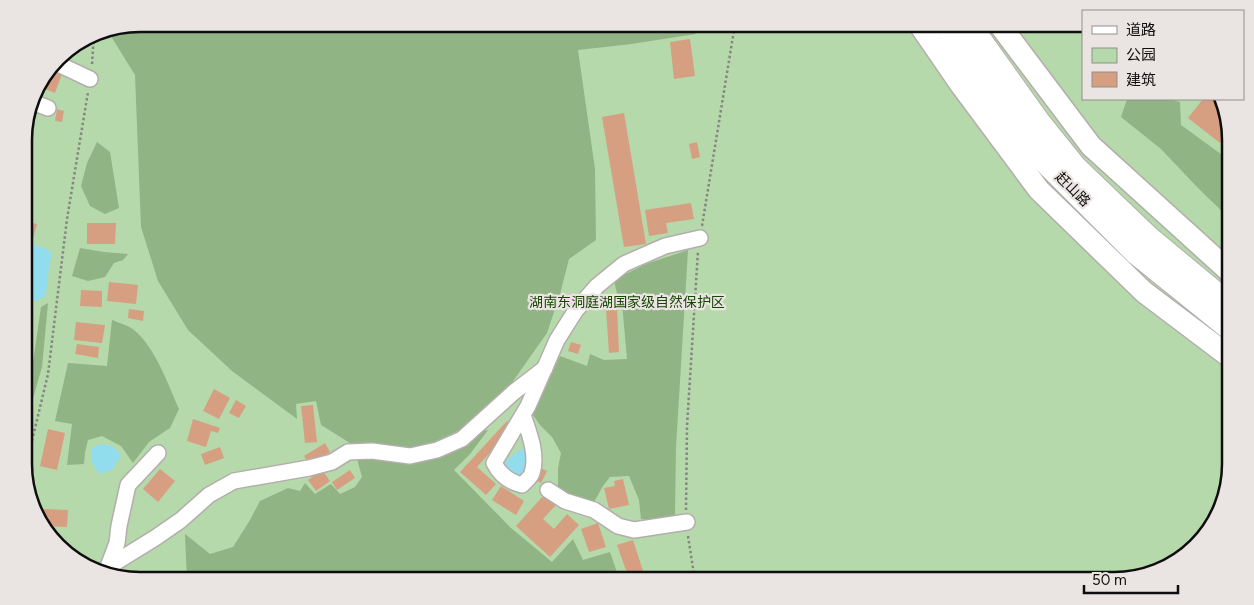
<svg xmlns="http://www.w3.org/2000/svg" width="1254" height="605" viewBox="0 0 1254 605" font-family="Figtree,'Noto Sans SC',sans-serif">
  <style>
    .green { fill: #b5d9aa }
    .forest { fill: #90b484 }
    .water { fill: #91ddee }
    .building { fill: #d79f82 }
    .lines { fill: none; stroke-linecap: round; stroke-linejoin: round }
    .street-casing { stroke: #b3aeac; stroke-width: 18 }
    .secondary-casing { stroke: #b3aeac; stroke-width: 24 }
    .primary-casing { stroke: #b3aeac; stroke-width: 26 }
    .path { stroke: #878483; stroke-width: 2.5; stroke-dasharray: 2.5 2.5; stroke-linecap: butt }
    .street { stroke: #fff; stroke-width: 15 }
    .secondary { stroke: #fff; stroke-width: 21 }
    .primary { stroke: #fff; stroke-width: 24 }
    .labels { text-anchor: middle; stroke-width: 4.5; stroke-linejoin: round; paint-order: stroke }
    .street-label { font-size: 14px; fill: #0f0d0d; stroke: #eae5e3 }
    .park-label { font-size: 14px; fill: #164500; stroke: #eae5e3 }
    .rim { fill: none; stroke: #0f0d0d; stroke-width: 2.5 }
  </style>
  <rect width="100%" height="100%" fill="#eae5e3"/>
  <polygon class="green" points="141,24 1083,24 1083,99 1218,99 1229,125 1230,465 1221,509 1179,561 1121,581 141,581 96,572 48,536 25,480 24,133 36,89 63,53 96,33"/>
  <g class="forest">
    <polygon points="141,24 690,24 696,34 631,44 578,50 595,169 596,240 569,259 560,294 547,333 506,391 486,406 479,415 466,427 430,444 409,448 350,443 321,425 316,401 296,404 297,419 232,371 188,330 158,281 141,227 135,75 109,33 110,30"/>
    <polygon points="1127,99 1169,99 1180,102 1181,125 1229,160 1229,218 1198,188 1161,149 1121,117"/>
    <polygon points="97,142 110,152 119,208 105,214 90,206 81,186 87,163"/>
    <polygon points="80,248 104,252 128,254 123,260 114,263 105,277 88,281 72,276"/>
    <polygon points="688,250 676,447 675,515 650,520 641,519 639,500 629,476 610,477 603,486 594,502 579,500 558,488 558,468 561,453 552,437 540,425 533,415 560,356 587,366 590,354 604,360 627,359 622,303 617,294 614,280 646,264"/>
    <polygon points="48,303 42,367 25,426 25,387 33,362 41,307"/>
    <path d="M112 320C119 323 128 325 134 330 155 347 168 384 179 409L170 428 149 442 133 463 121 446 102 436 88 440 85 452 84 464 67 465 72 424 55 421 68 363 107 366Z"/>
    <polygon points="488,430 470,454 454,470 511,528 552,562 573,539 583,560 610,552 620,581 187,581 185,534 210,554 233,547 250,520 260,501 288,488 300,491 305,483 315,494 331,484 340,494 355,487 362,477 357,459 384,459 401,463 451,453 481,431"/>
  </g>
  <g class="water">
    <path d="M24 241 49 250 52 255C47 269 49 283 45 296L37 301 24 298Z"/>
    <polygon points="99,444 113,446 121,456 112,470 99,474 91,461 91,449"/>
    <path d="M526 446C531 459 531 468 520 479L504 470V463L513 455Z"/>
  </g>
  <g class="building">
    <polygon points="690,39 695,76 674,79 670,42"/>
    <polygon points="52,67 63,71 55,93 38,86"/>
    <polygon points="1203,99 1218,99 1229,125 1229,131 1220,143 1188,118"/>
    <polygon points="57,109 64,111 62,122 55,121"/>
    <polygon points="624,113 646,244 624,247 602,117"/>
    <polygon points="697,142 700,157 692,159 689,144"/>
    <polygon points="691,203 694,219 666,223 668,233 649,236 645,210"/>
    <polygon points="24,221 37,224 33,238 24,236"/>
    <polygon points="87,223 116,223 115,244 87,244"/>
    <polygon points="109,282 138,285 136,304 107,301"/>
    <polygon points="81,290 102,291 102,307 80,306"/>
    <polygon points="617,308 619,352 609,353 606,309"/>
    <polygon points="129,309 144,311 143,321 128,318"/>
    <polygon points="76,322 105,325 102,343 74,340"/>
    <polygon points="571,342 581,345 578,354 568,351"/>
    <polygon points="77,344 99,347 98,358 75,354"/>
    <polygon points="214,389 230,398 219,419 203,411"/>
    <polygon points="236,400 246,406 239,418 229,413"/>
    <polygon points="313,405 317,442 305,443 301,406"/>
    <polygon points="193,419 220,428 218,433 211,431 206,447 187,441"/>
    <polygon points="507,421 513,427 477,467 496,484 486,495 460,472"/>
    <polygon points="48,429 65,433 57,470 40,466"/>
    <polygon points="325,443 330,452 309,465 304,456"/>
    <polygon points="220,447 224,458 205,465 201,454"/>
    <polygon points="541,468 547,471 541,483 535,480"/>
    <polygon points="160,469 175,481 158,502 143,489"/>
    <polygon points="322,470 330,481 316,491 308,480"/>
    <polygon points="350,470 355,478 337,490 332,482"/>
    <polygon points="623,479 629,505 609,509 604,488 615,486 614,481"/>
    <polygon points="501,486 524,501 516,515 492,500"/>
    <polygon points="545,494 556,505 543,519 554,529 567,514 579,525 550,557 516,526"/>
    <polygon points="44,509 68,510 67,527 44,526"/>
    <polygon points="598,523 606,547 589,552 581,529"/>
    <polygon points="633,540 644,574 629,579 617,545"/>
    <polygon points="664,573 666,581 648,581 647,577"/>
  </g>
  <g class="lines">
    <g class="street-casing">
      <g id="street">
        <polyline points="56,63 90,79"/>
        <polyline points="32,102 48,108"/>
        <path d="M523 415C529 432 538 455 532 473 531 477 526 481 522 485 509 482 500 475 494 463L528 406 557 340 576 310 597 286 624 264 665 246 700 238"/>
        <polyline points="548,490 565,501 594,510 618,526 634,530 687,522"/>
        <polyline points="108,567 117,543 119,526 128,485 158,453"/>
        <polyline points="102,573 108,567 155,538 181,520 209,495 234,481 309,468 332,462 348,452 372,451 410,456 437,450 462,439 514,392 545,368"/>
      </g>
    </g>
    <g class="secondary-casing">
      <g id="secondary">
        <polyline points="919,24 961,85 1039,190 1144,292 1230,357"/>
        <polyline points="999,24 1091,146 1230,272"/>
      </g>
    </g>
    <g class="primary-casing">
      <g id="primary">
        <polyline points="946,24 988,86 1044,160 1137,253 1230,328"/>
        <polyline points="968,24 1038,122 1075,168 1147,237 1230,306"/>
      </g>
    </g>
    <g class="path">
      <polyline points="92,64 94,34"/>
      <polyline points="702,226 735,24"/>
      <polyline points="25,470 48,374 67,219 88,92"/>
      <polyline points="686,510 687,426 698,251"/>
      <polyline points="688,536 695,581"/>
    </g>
    <use href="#street" class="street"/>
    <use href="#secondary" class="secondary"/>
    <use href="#primary" class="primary"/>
  </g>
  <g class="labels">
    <g class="street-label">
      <text transform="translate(1073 189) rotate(45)" y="5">赶山路</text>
    </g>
    <g class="park-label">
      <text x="627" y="307">湖南东洞庭湖国家级自然保护区</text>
    </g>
  </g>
  <path d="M0 0H1254V605H0ZM140 32H1114A108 108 0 0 1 1222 140V464A108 108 0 0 1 1114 572H140A108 108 0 0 1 32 464V140A108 108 0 0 1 140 32Z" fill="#eae5e3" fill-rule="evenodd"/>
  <path class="rim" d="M140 32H1114A108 108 0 0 1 1222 140V464A108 108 0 0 1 1114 572H140A108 108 0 0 1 32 464V140A108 108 0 0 1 140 32Z"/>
  <rect x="1082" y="10" width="162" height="90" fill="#eae5e3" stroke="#928f8d"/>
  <rect x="1092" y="26" width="25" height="8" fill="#ffffff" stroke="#928f8d"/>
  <text x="1126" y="35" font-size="15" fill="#0f0d0d">道路</text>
  <rect x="1092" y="48" width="25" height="15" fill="#b5d9aa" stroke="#928f8d"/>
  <text x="1126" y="60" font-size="15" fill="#0f0d0d">公园</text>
  <rect x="1092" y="72" width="25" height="15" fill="#d79f82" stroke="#928f8d"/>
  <text x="1126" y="85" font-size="15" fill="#0f0d0d">建筑</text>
  <path d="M1084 585v8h94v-8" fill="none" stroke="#0f0d0d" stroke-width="2.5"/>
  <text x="1092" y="585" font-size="15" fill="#0f0d0d" stroke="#eae5e3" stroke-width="4" paint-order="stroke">50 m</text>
</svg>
